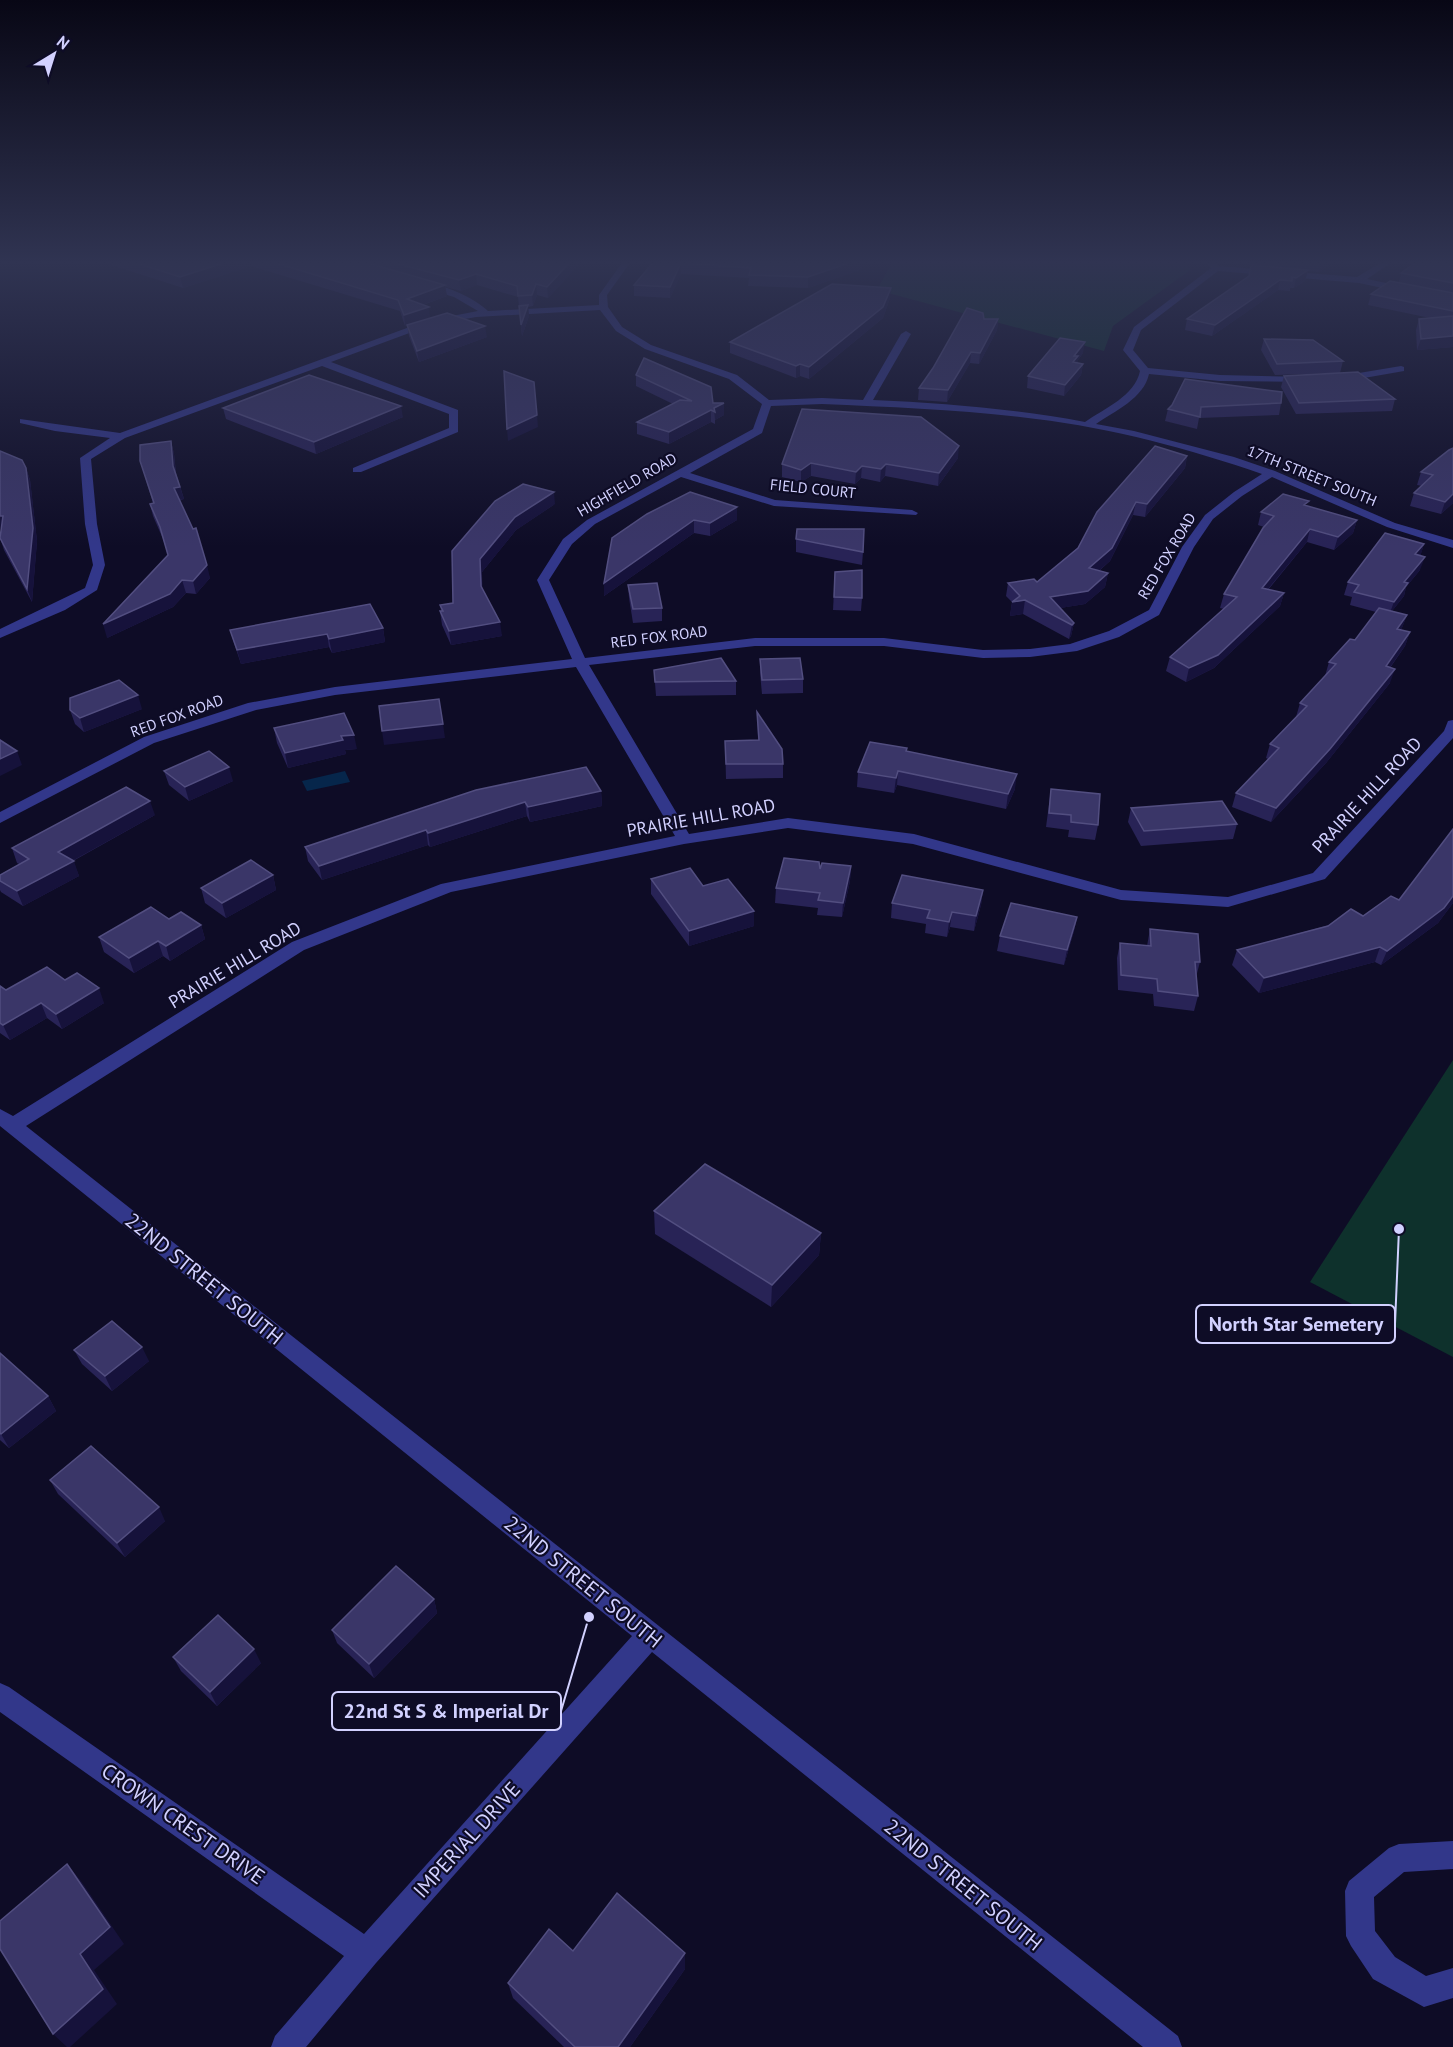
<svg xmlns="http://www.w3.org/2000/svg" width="1453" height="2047" viewBox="0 0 1453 2047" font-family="'PT Sans',sans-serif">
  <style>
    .green { fill: #0e312c }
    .water { fill: #06264b }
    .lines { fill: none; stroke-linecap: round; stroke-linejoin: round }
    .minor { fill: #32378a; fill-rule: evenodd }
    .wall { fill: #282356 }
    .shaded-wall { fill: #16123b }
    .building { fill: #3a3668; stroke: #524e80; stroke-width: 1.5 }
    .labels { text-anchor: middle; stroke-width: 4.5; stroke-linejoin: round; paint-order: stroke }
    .far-street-label { font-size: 15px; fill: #d2d1ff; stroke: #0e0c26 }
    .street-label { font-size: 18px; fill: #d2d1ff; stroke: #0e0c26 }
    .near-street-label { font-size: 21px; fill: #d2d1ff; stroke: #0e0c26 }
    .leader { fill: none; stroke: #d2d1ff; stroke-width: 2 }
    .callout-dot { fill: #d2d1ff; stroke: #0e0c26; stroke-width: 2 }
    .callout { fill: #0e0c26; stroke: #d2d1ff; stroke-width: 2 }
    .callout-label { font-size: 20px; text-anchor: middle; font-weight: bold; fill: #d2d1ff }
  </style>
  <rect width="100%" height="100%" fill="#0e0c26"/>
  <g class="green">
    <polygon points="893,260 1186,260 1190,270 1113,326 1104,351 877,290"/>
    <polygon points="1453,1060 1453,1357 1310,1282"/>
  </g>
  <polygon class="water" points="345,771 350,782 307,791 302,781"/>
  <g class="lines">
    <g class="minor">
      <path d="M624 260H632L607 295 608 307 622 327 651 345 737 375 769 400 822 398 863 400 901 334 906 331 911 334 873 400C944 403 1015 409 1085 422 1105 408 1135 396 1140 371L1123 350 1134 327 1211 268 1204 260H1213L1218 266 1357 277 1385 260H1395L1367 279 1453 297V303L1359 283 1218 271 1141 330 1133 350 1148 368 1220 375 1308 377 1313 380 1312 382 1220 381 1149 374C1144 398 1115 411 1096 424L1134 431 1234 457 1275 471 1395 523 1453 540V548L1387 527 1272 477 1242 496 1213 519 1194 547 1159 615 1119 637 1077 651 1030 657 983 658 884 646H755L589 665 689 834 788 818 914 834 1121 890 1228 897 1313 873 1444 731 1448 721 1453 720V738L1325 879 1228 907 1121 900 913 844 788 828 684 844 451 892 304 950 26 1126 1178 2036 1182 2047H1143L652 1652 376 1963 306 2047H271L275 2036 344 1956 0 1712V1683L9 1687 364 1934 632 1636 0 1126V1109L13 1116 292 942 441 884 675 836 576 667 335 695 256 710 154 743 0 823V812L144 737 248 703 335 687 572 659 537 580 563 539 587 520 753 429 762 404 729 379 645 349 616 331 600 310 476 317 431 325 331 362 458 410V432L361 472H353V468L449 428V414L322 366 125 438 91 459 97 524 105 565 97 590 65 610 0 638V629L85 588 93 565 85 524 80 458 110 438 55 431 20 423V419L120 433 426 321 478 311 454 297 420 287V283C439 282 474 297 488 311L599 305V295ZM822 404C894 407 965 410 1036 419 1112 428 1190 449 1262 474L1234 492 1205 515 1182 547 1149 610 1109 631 1070 644 1030 649 983 650 884 638H755L585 658 549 580 572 544 595 524 681 477 774 506 916 515 918 513 912 510 775 500 690 473 762 433 771 406Z"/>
      <polygon points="1401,366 1404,367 1404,371 1341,382 1336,379 1341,376"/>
      <polygon points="1453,1841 1453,1869 1404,1872 1374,1897 1375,1931 1395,1957 1426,1976 1453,1968 1453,1998 1424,2007 1373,1979 1351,1946 1346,1936 1345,1891 1349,1881 1389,1848 1399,1844"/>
    </g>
  </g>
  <g class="wall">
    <polygon points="96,260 583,260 548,298 537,295 533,306 528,307 529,316 522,336 518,297 477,285 461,291 445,287 447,296 423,305 430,318 487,337 419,362 409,336 407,325 405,326 400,311 251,266 183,288"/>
    <polygon points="655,260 862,260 862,269 808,288 748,286 749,278 681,274 670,298 634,296 634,285"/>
    <polygon points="1252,260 1337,260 1319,272 1308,271 1305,281 1294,288 1290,288 1290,291 1278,290 1212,336 1185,330 1187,319 1249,276"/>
    <polygon points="1453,260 1453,347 1417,350 1416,330 1419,319 1430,318 1368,305 1371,294 1399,282 1401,273"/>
    <polygon points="890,298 883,318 809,379 800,376 796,378 730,353 730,342"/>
    <polygon points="984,319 998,319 997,330 979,364 970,363 947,402 918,400 919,388"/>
    <polygon points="1264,339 1343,361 1340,373 1395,399 1392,411 1296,414 1281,387 1284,376 1339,373 1275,375 1261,350"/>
    <polygon points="1083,353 1078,360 1077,363 1083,364 1081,375 1064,396 1027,388 1028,376"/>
    <polygon points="636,375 713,403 724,415 715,420 715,424 711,422 669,444 637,434 637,422 673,404 636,386"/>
    <polygon points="1281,403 1279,415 1199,418 1197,429 1165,421 1168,409 1172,405"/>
    <polygon points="223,408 403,417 316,454 226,419"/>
    <polygon points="171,441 174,454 176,473 184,499 180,500 210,578 196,594 186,593 173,607 107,638 168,555 163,539 153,516 150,504 153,503 140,461"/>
    <polygon points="1449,450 1453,503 1441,514 1410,506 1414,493 1422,486 1417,485 1421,472"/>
    <polygon points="1187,456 1185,468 1145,517 1133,515 1110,561 1099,571 1108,573 1105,587 1085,604 1060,608 1074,623 1071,636 1069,639 1023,614 1010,616 1012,602 1006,596 1008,583 1037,582"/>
    <polygon points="958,458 938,486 885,476 880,482 861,478 855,484 811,476 801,482 782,477 782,464"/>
    <polygon points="26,468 30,480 37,541 32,602 4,550 0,538"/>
    <polygon points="555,504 516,530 482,572 482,588 502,636 451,645 442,625 440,611 441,611 440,605 453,603 452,551"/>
    <polygon points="1308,506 1357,520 1353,533 1334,550 1307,542 1268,590 1284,593 1280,606 1214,668 1186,682 1166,671 1170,657 1224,609 1220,608 1224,594 1264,527 1258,525 1261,512"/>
    <polygon points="647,514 737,520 710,536 694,533 604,596 604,583"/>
    <polygon points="796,539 863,552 862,565 796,552"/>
    <polygon points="1424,544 1420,556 1420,570 1406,587 1404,596 1392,611 1407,615 1401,630 1410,632 1405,646 1390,668 1390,683 1326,763 1271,822 1232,807 1236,793 1268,759 1266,758 1270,744 1296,717 1300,703 1325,676 1329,662 1355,640 1376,612 1350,605 1352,597 1344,595 1348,582"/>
    <polygon points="835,572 862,598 861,611 833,610"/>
    <polygon points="628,585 662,608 662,621 633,623 629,598"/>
    <polygon points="383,628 385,642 332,653 329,647 241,664 234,643 230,630"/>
    <polygon points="760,659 803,679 803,693 762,694 760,673"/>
    <polygon points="654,670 736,681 736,695 656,696"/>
    <polygon points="142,709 84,732 75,724 70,710"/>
    <polygon points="757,712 783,764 783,778 726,779 725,741 758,740"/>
    <polygon points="274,728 357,749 345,750 346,754 288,768 277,743"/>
    <polygon points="906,751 1015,789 1006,809 897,785 894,793 857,787 858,772"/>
    <polygon points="164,771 233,781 189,801 169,785"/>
    <polygon points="1051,789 1098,825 1095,840 1068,837 1069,830 1046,827"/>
    <polygon points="476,790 601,791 602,806 530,822 527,816 430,847 428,845 322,880 308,861 305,847"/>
    <polygon points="1131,808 1237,824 1233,839 1141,846 1128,822"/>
    <polygon points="155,815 73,861 79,876 23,906 1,892 0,890 0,875 19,864 17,863 12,848"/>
    <polygon points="1453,829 1453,903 1438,923 1381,965 1375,962 1259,993 1232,965 1237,950 1363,916 1399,900"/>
    <polygon points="851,866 850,881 842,917 817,915 818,908 775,903 776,888 820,869"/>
    <polygon points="273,875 276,890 226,918 205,903 201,888"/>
    <polygon points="651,879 703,886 754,911 754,926 689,946 651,894"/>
    <polygon points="983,890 981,905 974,931 950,927 947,937 925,933 926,924 891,918 892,903"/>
    <polygon points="1077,917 1074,931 1064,965 997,951 1000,936"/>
    <polygon points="169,919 201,925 205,939 170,961 163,956 134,973 104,952 99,937"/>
    <polygon points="1150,929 1200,962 1196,977 1198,996 1194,1011 1154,1006 1153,994 1118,990 1117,958 1120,943 1147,946"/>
    <polygon points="65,980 104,1003 62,1029 47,1018 10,1040 0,1033 0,986 6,990"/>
    <polygon points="654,1211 821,1233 819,1255 771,1307 655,1234"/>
    <polygon points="74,1350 149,1361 112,1391 82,1364"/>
    <polygon points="0,1353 48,1396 56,1411 9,1448 0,1440"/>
    <polygon points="50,1480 165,1521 125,1557 58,1494"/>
    <polygon points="434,1599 437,1613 374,1678 337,1643 332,1630"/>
    <polygon points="173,1657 261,1663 217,1706 181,1671"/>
    <polygon points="573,1951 685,1969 630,2047 564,2047 513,1998 508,1983"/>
  </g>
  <g class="shaded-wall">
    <polygon points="233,260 250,260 251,266 183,288 180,277"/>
    <polygon points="572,260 583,260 548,298 547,287"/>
    <polygon points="858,260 862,260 862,269 808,288 808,277"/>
    <polygon points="1324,260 1337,260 1319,272 1321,262"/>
    <polygon points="681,263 681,274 670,298 670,287"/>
    <polygon points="1308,270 1305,281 1294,288 1296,278"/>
    <polygon points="476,274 477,285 461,291 459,280"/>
    <polygon points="1280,280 1278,290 1212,336 1215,325"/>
    <polygon points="536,284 537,295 533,306 532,295"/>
    <polygon points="445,285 447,296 408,310 407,299"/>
    <polygon points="891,288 890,298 883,318 809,379 809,367"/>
    <polygon points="528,305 529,316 522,336 521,325"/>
    <polygon points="429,307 430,318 405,326 404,315"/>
    <polygon points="998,319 997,330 979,364 980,353"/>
    <polygon points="485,326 487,337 419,362 417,351"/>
    <polygon points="1453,336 1453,347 1417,350 1421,339"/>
    <polygon points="1085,342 1083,353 1078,360 1077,368 1072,374 1074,356"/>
    <polygon points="971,352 970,363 947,402 948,390"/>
    <polygon points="800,364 800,376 796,378 796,366"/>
    <polygon points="1083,364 1081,375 1064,396 1065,385"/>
    <polygon points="724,403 724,415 715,420 714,408"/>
    <polygon points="401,406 403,417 316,454 314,442"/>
    <polygon points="711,410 711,422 669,444 669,432"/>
    <polygon points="537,415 538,427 508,441 507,429"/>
    <polygon points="171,441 174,454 176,478 173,466"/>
    <polygon points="959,446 958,458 938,486 939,473"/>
    <polygon points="1187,456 1185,468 1145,517 1147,504"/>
    <polygon points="811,463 811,476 801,482 801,470"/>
    <polygon points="886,464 885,476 880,482 881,469"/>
    <polygon points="862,466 861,478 855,484 856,472"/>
    <polygon points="26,468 30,480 37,541 32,602 27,589"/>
    <polygon points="180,487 184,499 177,500 174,488"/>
    <polygon points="554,492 555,504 516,530 482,572 483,600 480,559 515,517"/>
    <polygon points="1453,494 1453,503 1441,514 1445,502"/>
    <polygon points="1136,502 1133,515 1110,561 1087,581 1089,568"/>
    <polygon points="737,507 737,520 710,536 710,523"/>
    <polygon points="0,516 3,516 1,529 0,526"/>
    <polygon points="694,520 694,533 604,596 604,583"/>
    <polygon points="1357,520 1353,533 1334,550 1338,537"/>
    <polygon points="1310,529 1307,542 1258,601 1262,588"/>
    <polygon points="1424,544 1420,557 1415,554"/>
    <polygon points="1425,557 1420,570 1406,587 1404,596 1389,615 1394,602 1404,582"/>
    <polygon points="207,565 210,578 196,594 193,581"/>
    <polygon points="1108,573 1105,587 1085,604 1048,610 1050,597"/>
    <polygon points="182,580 186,593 173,607 107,638 103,624"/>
    <polygon points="1284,593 1280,606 1214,668 1186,682 1189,668"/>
    <polygon points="1025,600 1023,614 1010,616 1012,602"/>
    <polygon points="1407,615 1402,628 1392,642 1397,629"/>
    <polygon points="500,622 502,636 451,645 449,631"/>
    <polygon points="1074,623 1071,636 1069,639 1072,625"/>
    <polygon points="383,628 385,642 332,653 329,639"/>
    <polygon points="1410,632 1405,646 1381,680 1386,666"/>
    <polygon points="327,634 329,647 241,664 237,650"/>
    <polygon points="1395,669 1390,683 1326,763 1271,822 1276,808"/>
    <polygon points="138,695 142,709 84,732 80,718"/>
    <polygon points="443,724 445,738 384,745 382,731"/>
    <polygon points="354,735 357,749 345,750 346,754 288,768 285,753 341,736"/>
    <polygon points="17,751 22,765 0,776 0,759"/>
    <polygon points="229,767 233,781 189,801 185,787"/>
    <polygon points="898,771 897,785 894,793 896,778"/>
    <polygon points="1017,774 1015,789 1006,809 1008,794"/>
    <polygon points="601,791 602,806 530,822 528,807"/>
    <polygon points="150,801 155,815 63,866 58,852"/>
    <polygon points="525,802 527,816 430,847 428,833"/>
    <polygon points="426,830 428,845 322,880 319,866"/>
    <polygon points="74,861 79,876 23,906 17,891"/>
    <polygon points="851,866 850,881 842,917 843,903"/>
    <polygon points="273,875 276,890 226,918 222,903"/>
    <polygon points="983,890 981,905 974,931 976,916"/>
    <polygon points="1453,896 1453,903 1438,923 1381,965 1387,951"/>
    <polygon points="754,911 754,926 689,946 689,931"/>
    <polygon points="952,912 950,927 947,937 949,922"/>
    <polygon points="1077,917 1074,931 1064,965 1067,950"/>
    <polygon points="201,925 205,939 170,961 166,946"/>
    <polygon points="158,941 163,956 134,973 129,958"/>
    <polygon points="1380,947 1375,962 1259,993 1264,978"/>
    <polygon points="99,988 104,1003 62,1029 56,1014"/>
    <polygon points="41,1003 47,1018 10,1040 3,1025"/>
    <polygon points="821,1233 819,1255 771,1307 772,1285"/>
    <polygon points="142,1347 149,1361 112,1391 105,1376"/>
    <polygon points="48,1396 56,1411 9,1448 1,1434"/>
    <polygon points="159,1507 165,1521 125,1557 117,1543"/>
    <polygon points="434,1599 437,1613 374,1678 369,1664"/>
    <polygon points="254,1649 261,1663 217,1706 210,1692"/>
    <polygon points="67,1864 81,1881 124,1944 94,1970 117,2004 70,2047 67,2047 53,2034 80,1954"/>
    <polygon points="685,1953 685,1969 630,2047 618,2047"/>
  </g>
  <g class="building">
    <polygon points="127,260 233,260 180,277"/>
    <polygon points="266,260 370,260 371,264 445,285 407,299 429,307 404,315 398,300"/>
    <polygon points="383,260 572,260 547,287 536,284 532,295 518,296 517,286 476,274 459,280"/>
    <polygon points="655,260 858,260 808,277 749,275 751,268 681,263 670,287 634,285"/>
    <polygon points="1296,260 1324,260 1321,262"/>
    <polygon points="1419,260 1453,260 1453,283 1401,273"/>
    <polygon points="1251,265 1308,270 1296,278 1292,277 1292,281 1280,280 1215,325 1187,319 1249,276"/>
    <polygon points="1390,281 1453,293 1453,311 1371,294"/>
    <polygon points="832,284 891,288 883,307 809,367 800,364 796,366 730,342"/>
    <polygon points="528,305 521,325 519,306"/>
    <polygon points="967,308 983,313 984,319 998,319 980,353 971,352 948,390 919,388 933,368"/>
    <polygon points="447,313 485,326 417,351 407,325"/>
    <polygon points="1453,316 1453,336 1421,339 1419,319"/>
    <polygon points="1060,338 1085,342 1074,356 1078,356 1073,362 1083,364 1065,385 1028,376"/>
    <polygon points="1264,339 1313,340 1343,361 1277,364"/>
    <polygon points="644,358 711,387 713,403 724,403 714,408 715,412 711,410 669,432 637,422 680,400 692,401 636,375"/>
    <polygon points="504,371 534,382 537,415 507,429"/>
    <polygon points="1358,372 1395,399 1299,403 1284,376"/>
    <polygon points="309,375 401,406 314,442 223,408"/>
    <polygon points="1185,379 1282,392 1281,403 1201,407 1200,417 1168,409 1172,405"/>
    <polygon points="802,409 921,417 959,446 939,473 886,464 881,469 862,466 856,472 811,463 801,470 782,464"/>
    <polygon points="171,441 173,466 180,487 174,488 193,529 196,528 207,565 193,581 182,580 170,594 103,624 168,555 160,527 150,504 154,503 140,461 140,445"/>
    <polygon points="1155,446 1187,456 1147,504 1136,502 1112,548 1089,568 1108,573 1088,591 1050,597 1074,623 1072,625 1025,600 1012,602 1020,596 1008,583 1034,579 1037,582 1078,548 1097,512"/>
    <polygon points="1453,448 1453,494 1445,502 1414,493 1433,475 1421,472 1449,450"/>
    <polygon points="0,451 22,460 26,468 33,528 27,589 0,538 3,516 0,516"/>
    <polygon points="523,484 554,492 515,517 480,559 481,586 500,622 449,631 440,611 443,611 440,605 453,603 452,551 495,501"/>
    <polygon points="690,492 737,507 710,523 694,520 604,583 612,538 647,514"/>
    <polygon points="1283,494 1309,501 1304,505 1357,520 1338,537 1310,529 1262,588 1284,593 1218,655 1189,668 1170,657 1237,597 1224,594 1263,528 1274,516 1261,512"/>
    <polygon points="797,529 864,529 863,552 796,539"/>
    <polygon points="1385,533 1424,544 1415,554 1425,557 1404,582 1408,583 1394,602 1354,592 1359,585 1348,582"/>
    <polygon points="862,570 862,598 834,597 835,572"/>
    <polygon points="657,583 662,608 633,609 628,585"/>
    <polygon points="370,604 383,628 329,639 327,634 237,650 230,630"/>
    <polygon points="1379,608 1407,615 1397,629 1410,632 1386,666 1395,669 1330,749 1276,808 1236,793 1279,748 1270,744 1307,706 1300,703 1336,664 1329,662 1350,639 1355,640"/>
    <polygon points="721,658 736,681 655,682 654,670"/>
    <polygon points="800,658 803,679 762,680 760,659"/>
    <polygon points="119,680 138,695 80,718 70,710 70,698"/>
    <polygon points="439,699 443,724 382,731 379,706"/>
    <polygon points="757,712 782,749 783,764 726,764 725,741 759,740"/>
    <polygon points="344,713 354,735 341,736 343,740 285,753 274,728"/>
    <polygon points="0,740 17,751 0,759"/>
    <polygon points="870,742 907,748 906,751 1017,774 1008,794 898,771 896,778 858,772"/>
    <polygon points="209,751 229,767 185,787 164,771"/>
    <polygon points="586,767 601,791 528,807 525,802 428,833 426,830 319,866 305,847 476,790"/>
    <polygon points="126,787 150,801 58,852 74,861 17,891 0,881 0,875 29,859 12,848"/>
    <polygon points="1051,789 1100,794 1098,825 1071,822 1071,815 1049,813"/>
    <polygon points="1222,801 1237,824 1144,831 1131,808"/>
    <polygon points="1453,829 1453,896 1444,908 1387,951 1380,947 1264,978 1237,950 1328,926 1351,909 1363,916 1391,896 1399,900"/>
    <polygon points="784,858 819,862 820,869 822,863 851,866 843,903 818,900 820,893 776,888"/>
    <polygon points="251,860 273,875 222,903 201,888"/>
    <polygon points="690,868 703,886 728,879 754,911 689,931 651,879"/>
    <polygon points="902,875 983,890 976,916 952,912 949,922 927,918 930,910 892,903"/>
    <polygon points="1011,903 1077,917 1067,950 1000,936"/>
    <polygon points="151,907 169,919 181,912 201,925 166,946 158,941 129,958 99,937"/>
    <polygon points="1150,929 1198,934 1200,962 1195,962 1198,996 1158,991 1157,979 1121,975 1120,943 1151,946"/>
    <polygon points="47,967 65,980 77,973 99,988 56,1014 41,1003 3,1025 0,1023 0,986 6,990"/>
    <polygon points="705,1164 821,1233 772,1285 654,1211"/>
    <polygon points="112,1321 142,1347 105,1376 74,1350"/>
    <polygon points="0,1353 48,1396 1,1434 0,1433"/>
    <polygon points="91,1446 159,1507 117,1543 50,1480"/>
    <polygon points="396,1566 434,1599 369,1664 332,1630"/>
    <polygon points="218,1615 254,1649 210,1692 173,1657"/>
    <polygon points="67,1864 110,1927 80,1954 103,1989 53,2034 0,1949 0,1921"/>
    <polygon points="617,1893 685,1953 618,2047 575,2047 508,1983 549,1929 573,1951"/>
  </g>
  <linearGradient id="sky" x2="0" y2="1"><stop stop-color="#080715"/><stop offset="0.48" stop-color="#303452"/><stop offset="1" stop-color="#303452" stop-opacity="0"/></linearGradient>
  <rect width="1453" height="547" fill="url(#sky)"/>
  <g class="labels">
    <g class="far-street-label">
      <text transform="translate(1312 476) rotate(22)" y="5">17TH STREET SOUTH</text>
      <text transform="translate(627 485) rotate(-30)" y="5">HIGHFIELD ROAD</text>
      <text transform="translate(813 489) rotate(6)" y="5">FIELD COURT</text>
      <text transform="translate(1167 556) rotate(-59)" y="5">RED FOX ROAD</text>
      <text transform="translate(659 637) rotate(-7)" y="5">RED FOX ROAD</text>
      <text transform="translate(177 716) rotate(-20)" y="5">RED FOX ROAD</text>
    </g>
    <g class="street-label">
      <text transform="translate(1367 795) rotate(-47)" y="6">PRAIRIE HILL ROAD</text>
      <text transform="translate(701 818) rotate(-10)" y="6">PRAIRIE HILL ROAD</text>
      <text transform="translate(235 965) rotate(-31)" y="6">PRAIRIE HILL ROAD</text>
    </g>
    <g class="near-street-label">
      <text transform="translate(204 1279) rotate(39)" y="7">22ND STREET SOUTH</text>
      <text transform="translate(583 1582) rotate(39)" y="7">22ND STREET SOUTH</text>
      <text transform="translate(183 1824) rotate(35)" y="7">CROWN CREST DRIVE</text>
      <text transform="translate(467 1840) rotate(-48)" y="7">IMPERIAL DRIVE</text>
      <text transform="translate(963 1885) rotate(39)" y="7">22ND STREET SOUTH</text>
    </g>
  </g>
  <path class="leader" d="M1399 1229L1395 1324M589 1617L561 1711"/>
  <g class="callout-dot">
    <circle cx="1399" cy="1229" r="6"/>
    <circle cx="589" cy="1617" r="6"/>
  </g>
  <g class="callout">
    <rect x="1196" y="1305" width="199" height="38" rx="6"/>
    <rect x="332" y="1692" width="229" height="38" rx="6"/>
  </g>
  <g class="callout-label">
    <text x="1296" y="1331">North Star Semetery</text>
    <text x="446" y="1718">22nd St S &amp; Imperial Dr</text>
  </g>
  <g transform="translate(54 54) rotate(38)" stroke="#0e0c26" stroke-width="4.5" paint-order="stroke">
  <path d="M0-4.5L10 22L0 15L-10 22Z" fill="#d2d1ff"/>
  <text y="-9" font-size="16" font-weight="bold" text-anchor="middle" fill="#d2d1ff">N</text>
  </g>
</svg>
